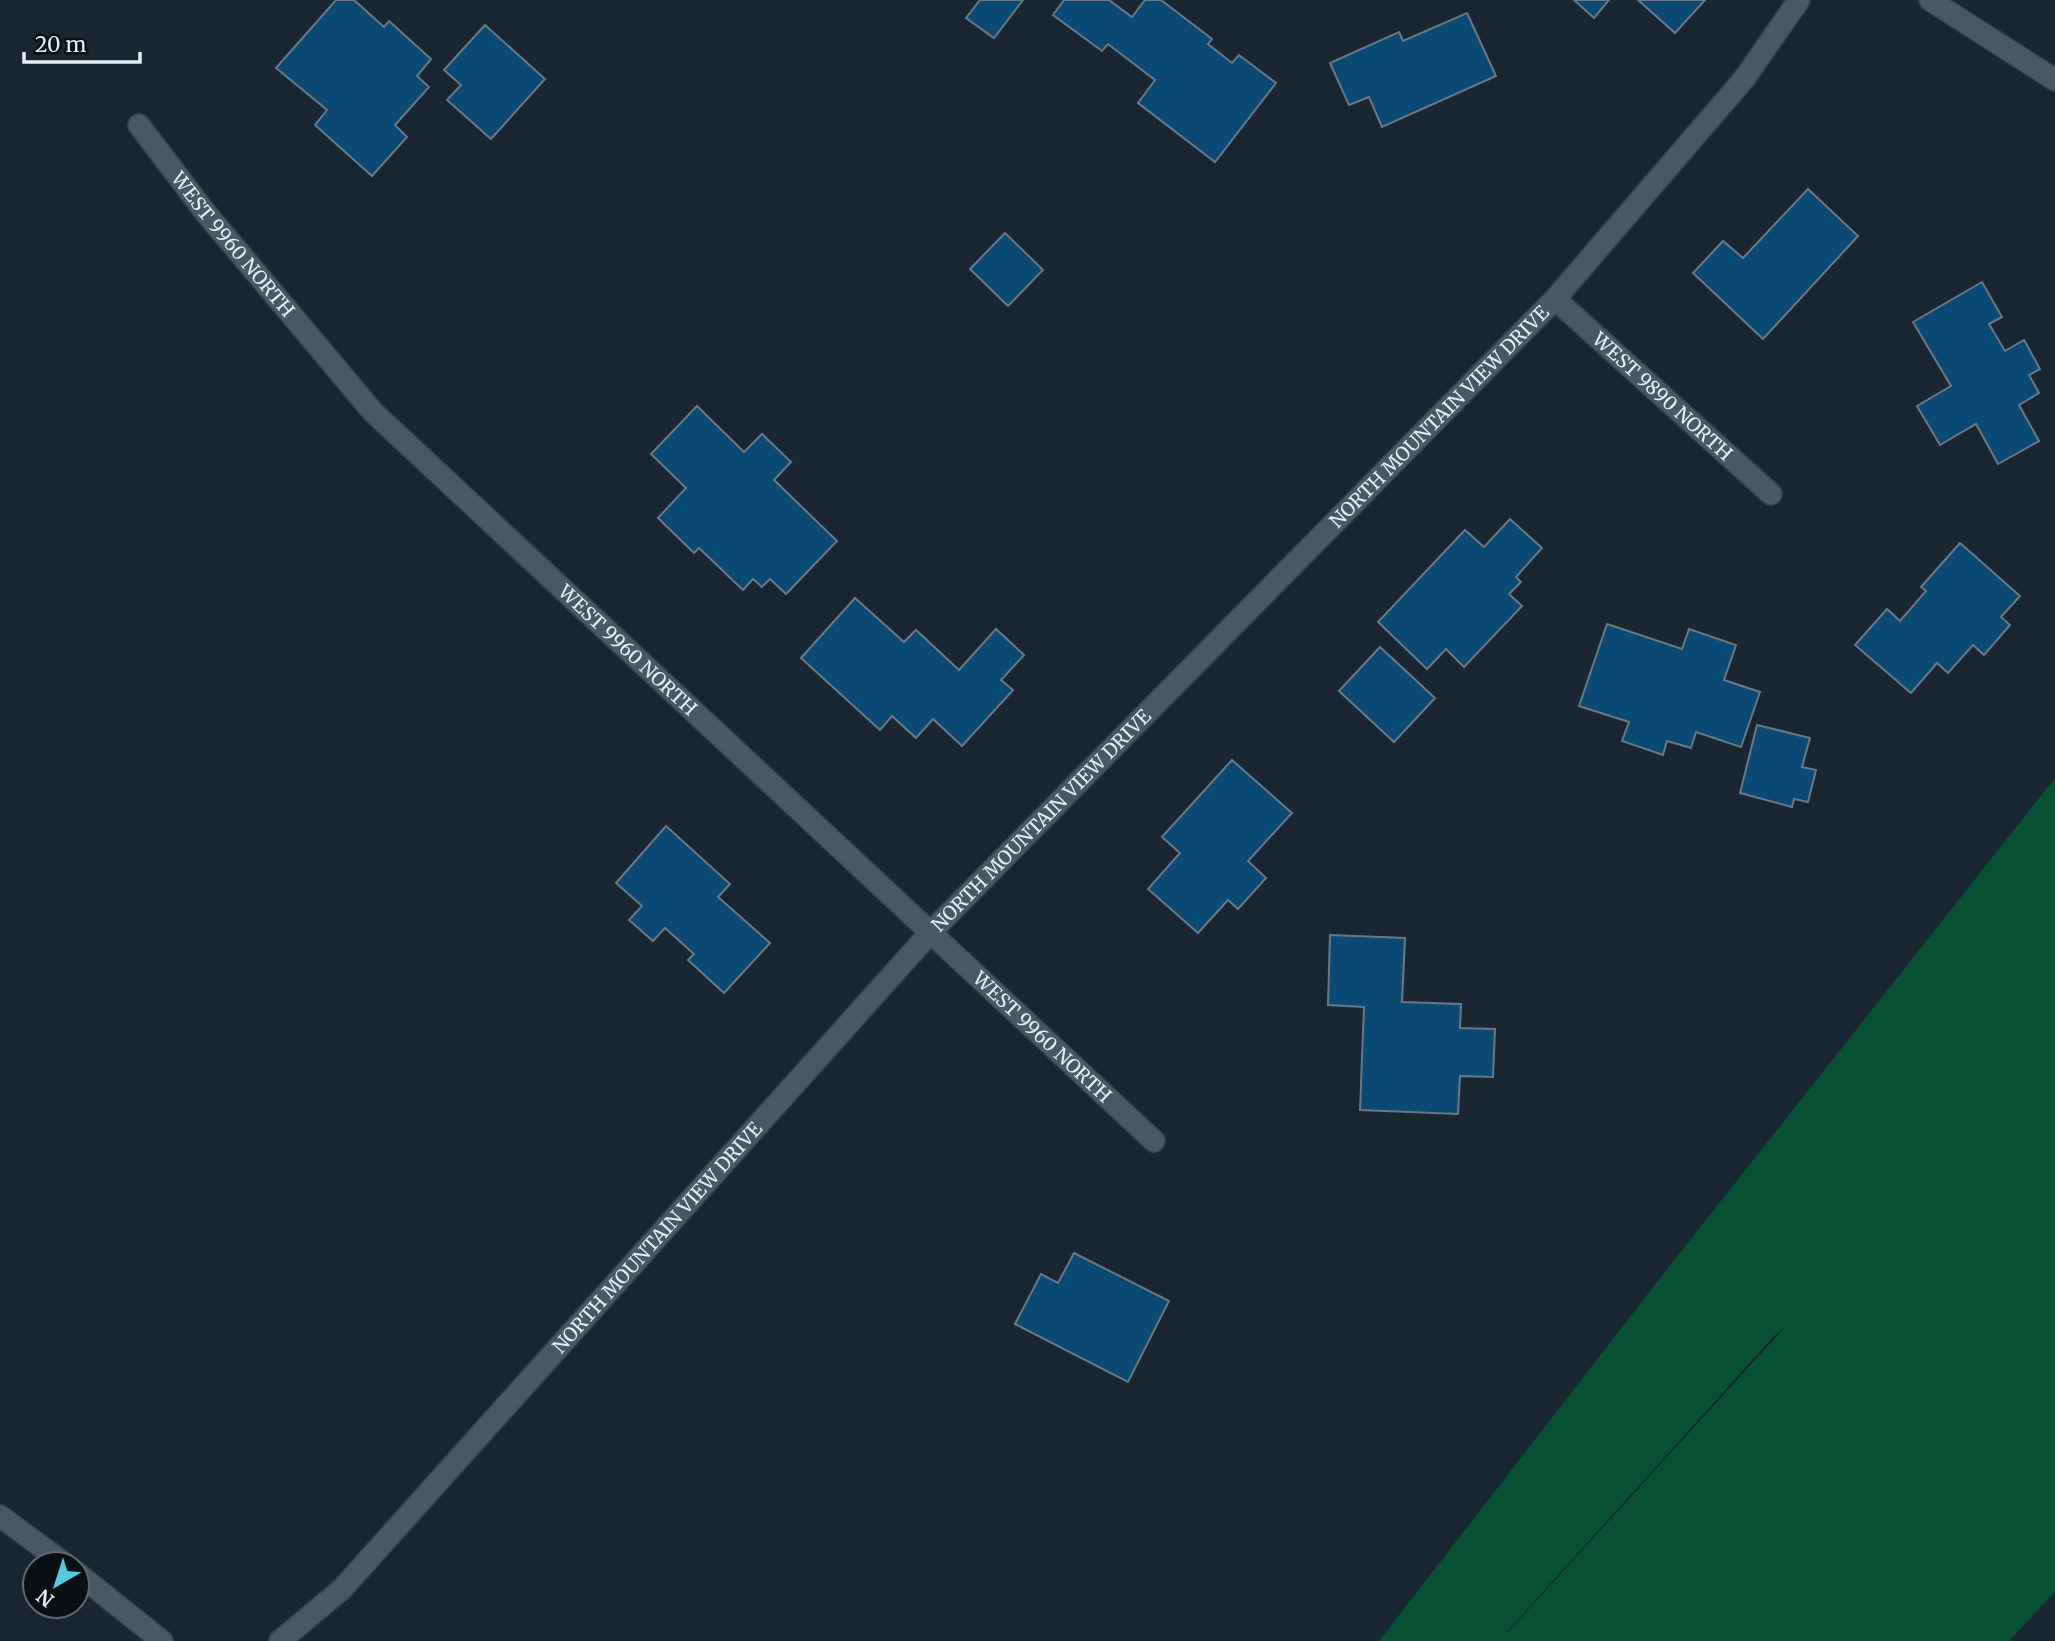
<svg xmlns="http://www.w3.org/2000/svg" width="2055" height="1641" viewBox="0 0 2055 1641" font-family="Merriweather,serif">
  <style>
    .green { fill: #085134; fill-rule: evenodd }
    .building { fill: #0b4975; stroke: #697885; stroke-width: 2 }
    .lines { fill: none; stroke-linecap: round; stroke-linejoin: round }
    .minor-casing { stroke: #36414a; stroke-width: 24 }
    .tertiary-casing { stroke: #36414a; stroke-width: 24 }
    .minor { stroke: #4a5865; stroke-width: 21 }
    .tertiary { stroke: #4a5865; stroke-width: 21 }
    .labels { text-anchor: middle; stroke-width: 5; stroke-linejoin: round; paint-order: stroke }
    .street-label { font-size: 19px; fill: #e6eef6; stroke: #0a0f14 }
  </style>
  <rect width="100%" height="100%" fill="#1a2732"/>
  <path class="green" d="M2055 778V1592L2009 1641H1379L1664 1273ZM1784 1328 1507 1633H1506L1774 1336Z"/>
  <g class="building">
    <polygon points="336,0 354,0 384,27 389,21 431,59 417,76 429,87 395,125 407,137 372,176 315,125 327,110 276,68"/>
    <polygon points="980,0 1023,0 994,38 966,18"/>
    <polygon points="1064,0 1109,0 1132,17 1145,0 1161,0 1212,39 1208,44 1232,63 1239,55 1276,83 1215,162 1138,103 1155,80 1108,44 1102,51 1053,15"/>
    <polygon points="1574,0 1609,0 1594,18"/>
    <polygon points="1638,0 1705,0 1675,33"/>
    <polygon points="1467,13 1496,76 1382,127 1369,97 1349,105 1330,63 1399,32 1403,41"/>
    <polygon points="485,25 545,79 491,139 447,100 461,85 444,70"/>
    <polygon points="1808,189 1858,236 1763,339 1693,273 1723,241 1743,258"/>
    <polygon points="1005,233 1043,270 1008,306 970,269"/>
    <polygon points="1982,282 2002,317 1989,324 2005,351 2024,340 2040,369 2029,375 2039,393 2019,405 2039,441 1998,464 1976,424 1940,445 1917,406 1951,386 1913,322"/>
    <polygon points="697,406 744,452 762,434 791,462 774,480 837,541 786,594 770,579 762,587 753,579 743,590 699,548 694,553 658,518 686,488 651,454"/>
    <polygon points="1510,519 1542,548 1516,577 1521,582 1509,594 1522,606 1464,667 1446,649 1427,669 1378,622 1465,530 1484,547"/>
    <polygon points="1960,543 2020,596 2001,617 2010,625 1984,655 1973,645 1948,673 1937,663 1911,693 1855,645 1887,609 1900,621 1926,591 1921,587"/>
    <polygon points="855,598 904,642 916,630 959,670 996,629 1024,655 1001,680 1013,690 962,746 933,719 916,738 892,716 880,730 801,658"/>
    <polygon points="1607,624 1682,649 1689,629 1736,645 1724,680 1760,692 1741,747 1696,732 1691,748 1667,741 1663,755 1622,741 1629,722 1579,706"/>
    <polygon points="1380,647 1435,698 1394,742 1339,691"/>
    <polygon points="1757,725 1810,738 1802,767 1816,770 1808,802 1794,799 1792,807 1740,793"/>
    <polygon points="1232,760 1292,813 1248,861 1266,878 1238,909 1228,900 1198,933 1148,889 1180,853 1162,837"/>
    <polygon points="666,826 730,884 718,897 770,943 724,993 688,960 694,954 665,928 653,941 629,920 642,906 616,883"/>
    <polygon points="1330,935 1405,938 1402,1002 1461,1004 1460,1028 1495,1029 1493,1077 1460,1076 1458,1114 1360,1110 1364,1007 1328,1005"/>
    <polygon points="1074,1253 1169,1301 1128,1382 1015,1324 1041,1274 1058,1283"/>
  </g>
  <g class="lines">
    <g class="minor-casing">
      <g id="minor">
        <path id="s1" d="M139 125 205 212 373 412 1154 1141"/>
        <path id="s2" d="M1555 299 1771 494"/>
        <polyline points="0,1516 65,1564"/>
        <polyline points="77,1573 162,1641"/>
        <path id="s3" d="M280 1641 342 1589 930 933 1555 299 1744 79 1799 0"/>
      </g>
    </g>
    <g class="tertiary-casing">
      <polyline id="tertiary" points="1930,0 2055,80"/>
    </g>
    <use href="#minor" class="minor"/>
    <use href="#tertiary" class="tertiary"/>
  </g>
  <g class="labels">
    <g class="street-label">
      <text dy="7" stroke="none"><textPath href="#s1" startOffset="152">WEST 9960 NORTH</textPath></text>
      <text dy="7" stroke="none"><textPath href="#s2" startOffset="145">WEST 9890 NORTH</textPath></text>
      <text dy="7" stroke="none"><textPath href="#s3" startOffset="1687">NORTH MOUNTAIN VIEW DRIVE</textPath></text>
      <text dy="7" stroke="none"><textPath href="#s1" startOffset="719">WEST 9960 NORTH</textPath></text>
      <text dy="7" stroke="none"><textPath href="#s3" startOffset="1120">NORTH MOUNTAIN VIEW DRIVE</textPath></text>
      <text dy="7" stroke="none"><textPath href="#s1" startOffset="1286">WEST 9960 NORTH</textPath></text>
      <text dy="7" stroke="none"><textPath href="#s3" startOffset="553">NORTH MOUNTAIN VIEW DRIVE</textPath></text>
    </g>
  </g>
  <g transform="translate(56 1585) rotate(219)"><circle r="33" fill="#0a0f14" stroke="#62686e" stroke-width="2"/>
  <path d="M0-5L12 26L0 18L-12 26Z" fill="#54cade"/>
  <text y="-10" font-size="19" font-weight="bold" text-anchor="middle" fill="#e6eef6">N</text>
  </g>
  <path d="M24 52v10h116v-10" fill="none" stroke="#e6eef6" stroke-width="3.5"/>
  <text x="35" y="52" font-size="21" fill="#e6eef6" stroke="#0a0f14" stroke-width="5" paint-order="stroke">20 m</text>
</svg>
